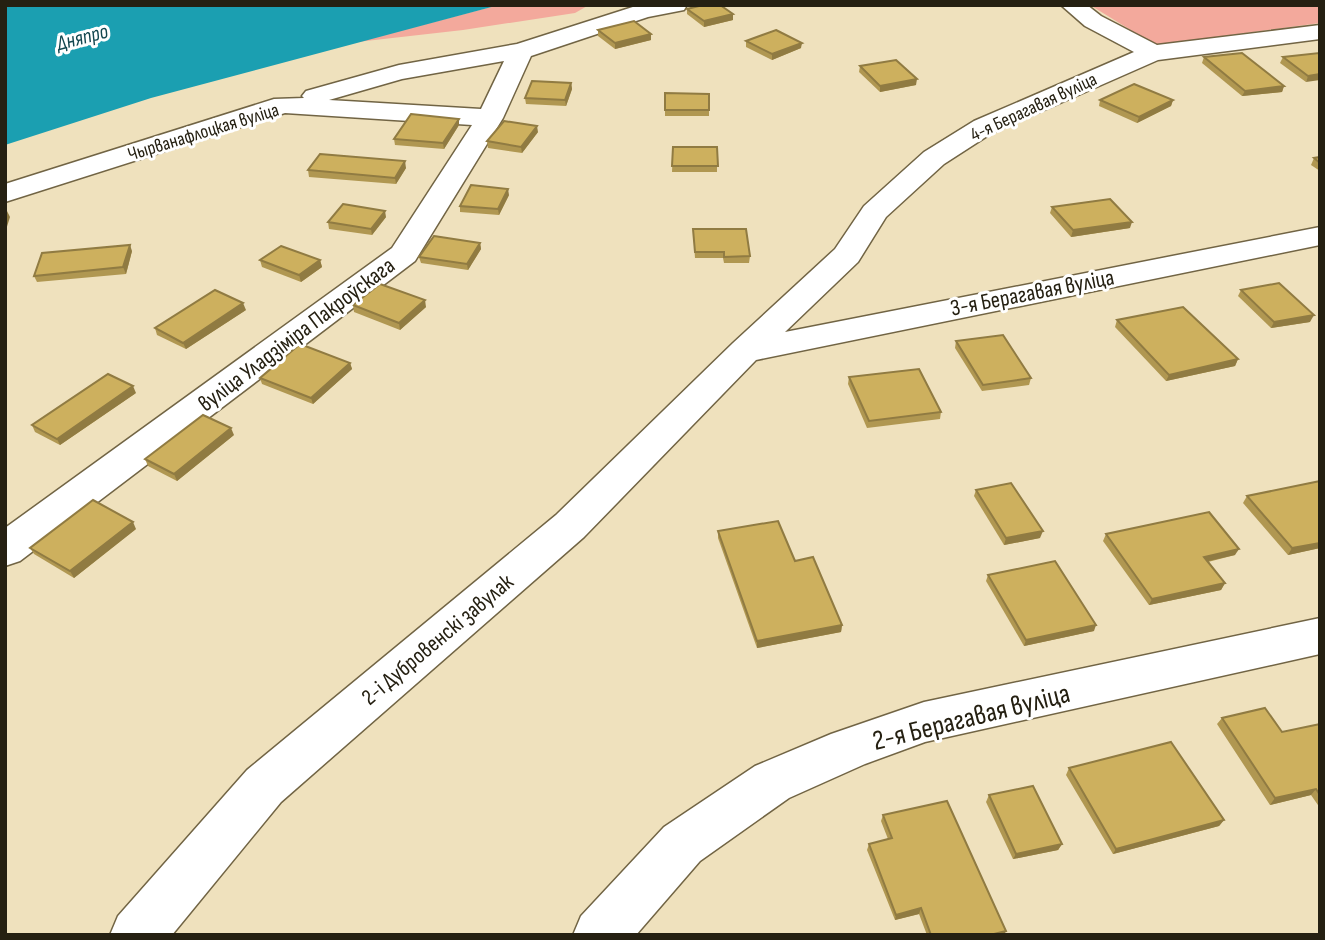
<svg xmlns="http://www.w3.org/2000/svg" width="1325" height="940" viewBox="0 0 1325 940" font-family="'Sofia Sans Condensed',sans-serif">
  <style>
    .green { fill: #f3a99c }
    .water { fill: #1b9fb1 }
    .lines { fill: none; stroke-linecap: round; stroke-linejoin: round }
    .minor-casing { stroke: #716444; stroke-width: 3 }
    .minor { fill: #fff; fill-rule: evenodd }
    .wall { fill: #b09751 }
    .shaded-wall { fill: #907b42 }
    .building { fill: #cdb05e; stroke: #907b42; stroke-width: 2 }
    .labels { text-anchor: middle; stroke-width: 6; stroke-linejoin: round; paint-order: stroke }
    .far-street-label { font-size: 19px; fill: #252012; stroke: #fff }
    .far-water-label { font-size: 21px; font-style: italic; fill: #13474f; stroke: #fff }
    .street-label { font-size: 23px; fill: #252012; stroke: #fff }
    .near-street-label { font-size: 28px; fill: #252012; stroke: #fff }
  </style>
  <rect width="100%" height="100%" fill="#efe1bd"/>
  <g class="green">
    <polygon points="499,5 589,5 575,13 463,30 357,42"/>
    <polygon points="1090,5 1320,5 1320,23 1155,45"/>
  </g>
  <polygon class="water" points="5,5 499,5 151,98 5,145"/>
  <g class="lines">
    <g class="minor-casing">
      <g id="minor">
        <path d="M639 5H687L684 10 648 17 531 56 503 118 415 261 20 561 5 566V528L392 248 472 125 285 113 5 202V184L274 99 304 98 302 96 306 91 399 65 517 44ZM504 61 481 109 329 100 402 79Z"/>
        <polygon points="1061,5 1087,5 1101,16 1157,45 1320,25 1320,39 1158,60 992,133 944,164 886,217 858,262 785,332 1320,227 1320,245 756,360 584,537 281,802 172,935 110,935 118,916 247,770 556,515 733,343 835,249 864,206 924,152 974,121 1134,52 1085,26"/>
        <polygon points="1320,618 1320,654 925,742 865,764 789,798 700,861 636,935 573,935 581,916 664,827 755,766 831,734 924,702"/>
      </g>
    </g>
    <use href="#minor" class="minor"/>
  </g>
  <g class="wall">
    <polygon points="687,9 733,14 733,20 704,27 687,14"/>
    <polygon points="598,30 651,40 615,49 598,36"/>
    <polygon points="746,41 801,48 772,60 746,47"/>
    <polygon points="1320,54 1306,82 1280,63 1283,57"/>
    <polygon points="1204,57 1284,86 1282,92 1242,96 1202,63"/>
    <polygon points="860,66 916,85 880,92 859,72"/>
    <polygon points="571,83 572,89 566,106 526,104 525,98"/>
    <polygon points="665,93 709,94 709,116 665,116"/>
    <polygon points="1100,100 1173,100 1171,106 1137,123 1099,106"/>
    <polygon points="459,119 459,125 444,149 395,145 394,139"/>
    <polygon points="538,132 522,153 488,148 487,141"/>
    <polygon points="673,147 717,147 717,172 672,172"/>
    <polygon points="1320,157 1320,171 1311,165 1314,158"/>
    <polygon points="406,168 396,184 309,177 308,170"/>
    <polygon points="509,195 499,215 460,212 460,206"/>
    <polygon points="1052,207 1130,228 1071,237 1050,213"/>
    <polygon points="386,217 372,235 329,229 328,222"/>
    <polygon points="693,229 750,256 749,263 724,263 723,258 695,258"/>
    <polygon points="480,243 481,249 468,270 421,263 419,257"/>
    <polygon points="132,251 126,274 37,282 34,276"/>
    <polygon points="260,260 320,260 322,267 301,282 262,267"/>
    <polygon points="1241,290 1310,322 1271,328 1238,296"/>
    <polygon points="353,305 426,307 400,330 354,312"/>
    <polygon points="246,310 186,349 157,335 155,328"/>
    <polygon points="1117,320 1238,359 1235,366 1166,381 1115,327"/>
    <polygon points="956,341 1031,378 1029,385 982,391 955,348"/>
    <polygon points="350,363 352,369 313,404 262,384 260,378"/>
    <polygon points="849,377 941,412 940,419 867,428 848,384"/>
    <polygon points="136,393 60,445 35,432 32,425"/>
    <polygon points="234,435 177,481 148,466 145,459"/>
    <polygon points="976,490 1040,538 1004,545 974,496"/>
    <polygon points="1247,496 1320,548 1288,555 1243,503"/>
    <polygon points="136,529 74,578 34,554 30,548"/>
    <polygon points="718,531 795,561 842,625 841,632 757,648 718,538"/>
    <polygon points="1106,534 1235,555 1208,562 1225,583 1221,590 1149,605 1103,541"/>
    <polygon points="988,575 1094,631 1024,646 986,581"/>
    <polygon points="1222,718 1282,732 1320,724 1320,808 1311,795 1270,805 1217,724"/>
    <polygon points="1069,768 1224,820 1219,826 1113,854 1066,775"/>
    <polygon points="989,795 1062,844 1058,850 1013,859 986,802"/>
    <polygon points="883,815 1004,935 927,935 919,914 895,920 867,850 869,844 888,839 881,821"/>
  </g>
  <g class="shaded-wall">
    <polygon points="733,14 733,20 704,27 704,21"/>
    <polygon points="651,34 651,40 615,49 615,43"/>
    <polygon points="802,43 801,48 772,60 772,54"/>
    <polygon points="1320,74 1320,80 1306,82 1308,76"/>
    <polygon points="917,79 916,85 880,92 880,86"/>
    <polygon points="571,83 572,89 566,106 565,100"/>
    <polygon points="1284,86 1282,92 1242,96 1245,91"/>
    <polygon points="1173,100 1171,106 1137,123 1139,117"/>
    <polygon points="459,119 459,125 444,149 443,143"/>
    <polygon points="537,126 538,132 522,153 521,147"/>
    <polygon points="405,161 406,168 396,184 395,178"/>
    <polygon points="508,189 509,195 499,215 498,209"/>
    <polygon points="7,211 10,217 5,233 5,218"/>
    <polygon points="385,211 386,217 372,235 371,229"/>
    <polygon points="1132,222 1130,228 1071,237 1073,230"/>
    <polygon points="480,243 481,249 468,270 467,264"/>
    <polygon points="130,245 132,251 126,274 123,267"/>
    <polygon points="320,260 322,267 301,282 299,275"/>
    <polygon points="425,300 426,307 400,330 399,323"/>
    <polygon points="243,303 246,310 186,349 183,343"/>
    <polygon points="1314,315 1310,322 1271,328 1274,322"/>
    <polygon points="1238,359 1235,366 1166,381 1169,375"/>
    <polygon points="350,363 352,369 313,404 311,398"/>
    <polygon points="133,386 136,393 60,445 57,439"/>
    <polygon points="231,428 234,435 177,481 174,474"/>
    <polygon points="133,522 136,529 74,578 70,571"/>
    <polygon points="1043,531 1040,538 1004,545 1006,538"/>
    <polygon points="1320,543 1320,548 1288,555 1292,548"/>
    <polygon points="1239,549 1235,555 1200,563 1204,557"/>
    <polygon points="1225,583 1221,590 1149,605 1152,599"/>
    <polygon points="842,625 841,632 757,648 757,641"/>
    <polygon points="1096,625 1094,631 1024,646 1026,640"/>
    <polygon points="1316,789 1311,795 1270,805 1275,798"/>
    <polygon points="1224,820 1219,826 1113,854 1116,849"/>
    <polygon points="1062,844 1058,850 1013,859 1016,854"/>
    <polygon points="921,908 919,914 895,920 896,915"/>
    <polygon points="1006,931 1004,935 990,935"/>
  </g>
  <g class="building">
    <polygon points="703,5 720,5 733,14 704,21 687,9"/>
    <polygon points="634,21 651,34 615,43 598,30"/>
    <polygon points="776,30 802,43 772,54 746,41"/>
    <polygon points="1242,53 1284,86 1245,91 1204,57"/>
    <polygon points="1319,53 1320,74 1308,76 1283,57"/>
    <polygon points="896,60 917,79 880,86 860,66"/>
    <polygon points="532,81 571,83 565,100 525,98"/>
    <polygon points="1134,84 1173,100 1139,117 1100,100"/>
    <polygon points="665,93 709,94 709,110 665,110"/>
    <polygon points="411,114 459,119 443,143 394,139"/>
    <polygon points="504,121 537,126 521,147 487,141"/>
    <polygon points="673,147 717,147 718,166 672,166"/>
    <polygon points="320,154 405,161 395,178 308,170"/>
    <polygon points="1320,157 1320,163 1314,158"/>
    <polygon points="471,185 508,189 498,209 460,206"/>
    <polygon points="1110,199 1132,222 1073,230 1052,207"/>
    <polygon points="343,204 385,211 371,229 328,222"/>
    <polygon points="693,229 746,229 750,256 724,257 724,252 695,252"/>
    <polygon points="434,236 480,243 467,264 419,257"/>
    <polygon points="130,245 123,267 34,276 42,253"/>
    <polygon points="281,246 320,260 299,275 260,260"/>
    <polygon points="1279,283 1314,315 1274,322 1241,290"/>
    <polygon points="380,284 425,300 399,323 353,305"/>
    <polygon points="215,290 243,303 183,343 155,328"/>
    <polygon points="1183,307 1238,359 1169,375 1117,320"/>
    <polygon points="1003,335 1031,378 983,385 956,341"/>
    <polygon points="300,344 350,363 311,398 260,378"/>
    <polygon points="919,369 941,412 869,421 849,377"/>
    <polygon points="108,374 133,386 57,439 32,425"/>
    <polygon points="203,415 231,428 174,474 145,459"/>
    <polygon points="1320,481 1320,543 1292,548 1247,496"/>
    <polygon points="1011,483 1043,531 1006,538 976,490"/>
    <polygon points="93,500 133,522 70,571 30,548"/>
    <polygon points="1209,512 1239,549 1204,557 1225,583 1152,599 1106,534"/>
    <polygon points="778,521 795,561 813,557 842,625 757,641 718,531"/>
    <polygon points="1055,561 1096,625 1026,640 988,575"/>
    <polygon points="1265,708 1282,732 1320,724 1320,795 1316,789 1275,798 1222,718"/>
    <polygon points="1171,742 1224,820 1116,849 1069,768"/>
    <polygon points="1033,786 1062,844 1016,854 989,795"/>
    <polygon points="947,801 1006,931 990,935 931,935 921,908 896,915 869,844 892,838 883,815"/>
  </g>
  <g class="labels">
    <g class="far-street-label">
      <text transform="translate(1033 106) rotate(-25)" y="7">4-я Берагавая вуліца</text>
      <text transform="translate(203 131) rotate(-17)" y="7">Чырванафлоцкая вуліца</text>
    </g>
    <g class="far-water-label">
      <text transform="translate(82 37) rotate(-15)" y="7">Дняпро</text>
    </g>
    <g class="street-label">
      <text transform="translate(1032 292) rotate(-11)" y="8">3-я Берагавая вуліца</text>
      <text transform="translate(296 334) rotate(-37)" y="8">вуліца Уладзіміра Пакроўскага</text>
      <text transform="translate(437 639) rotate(-40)" y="8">2-і Дубровенскі завулак</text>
    </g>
    <g class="near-street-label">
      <text transform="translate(971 716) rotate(-14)" y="10">2-я Берагавая вуліца</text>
    </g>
  </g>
  <rect width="1325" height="940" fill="none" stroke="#252012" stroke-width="14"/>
</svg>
